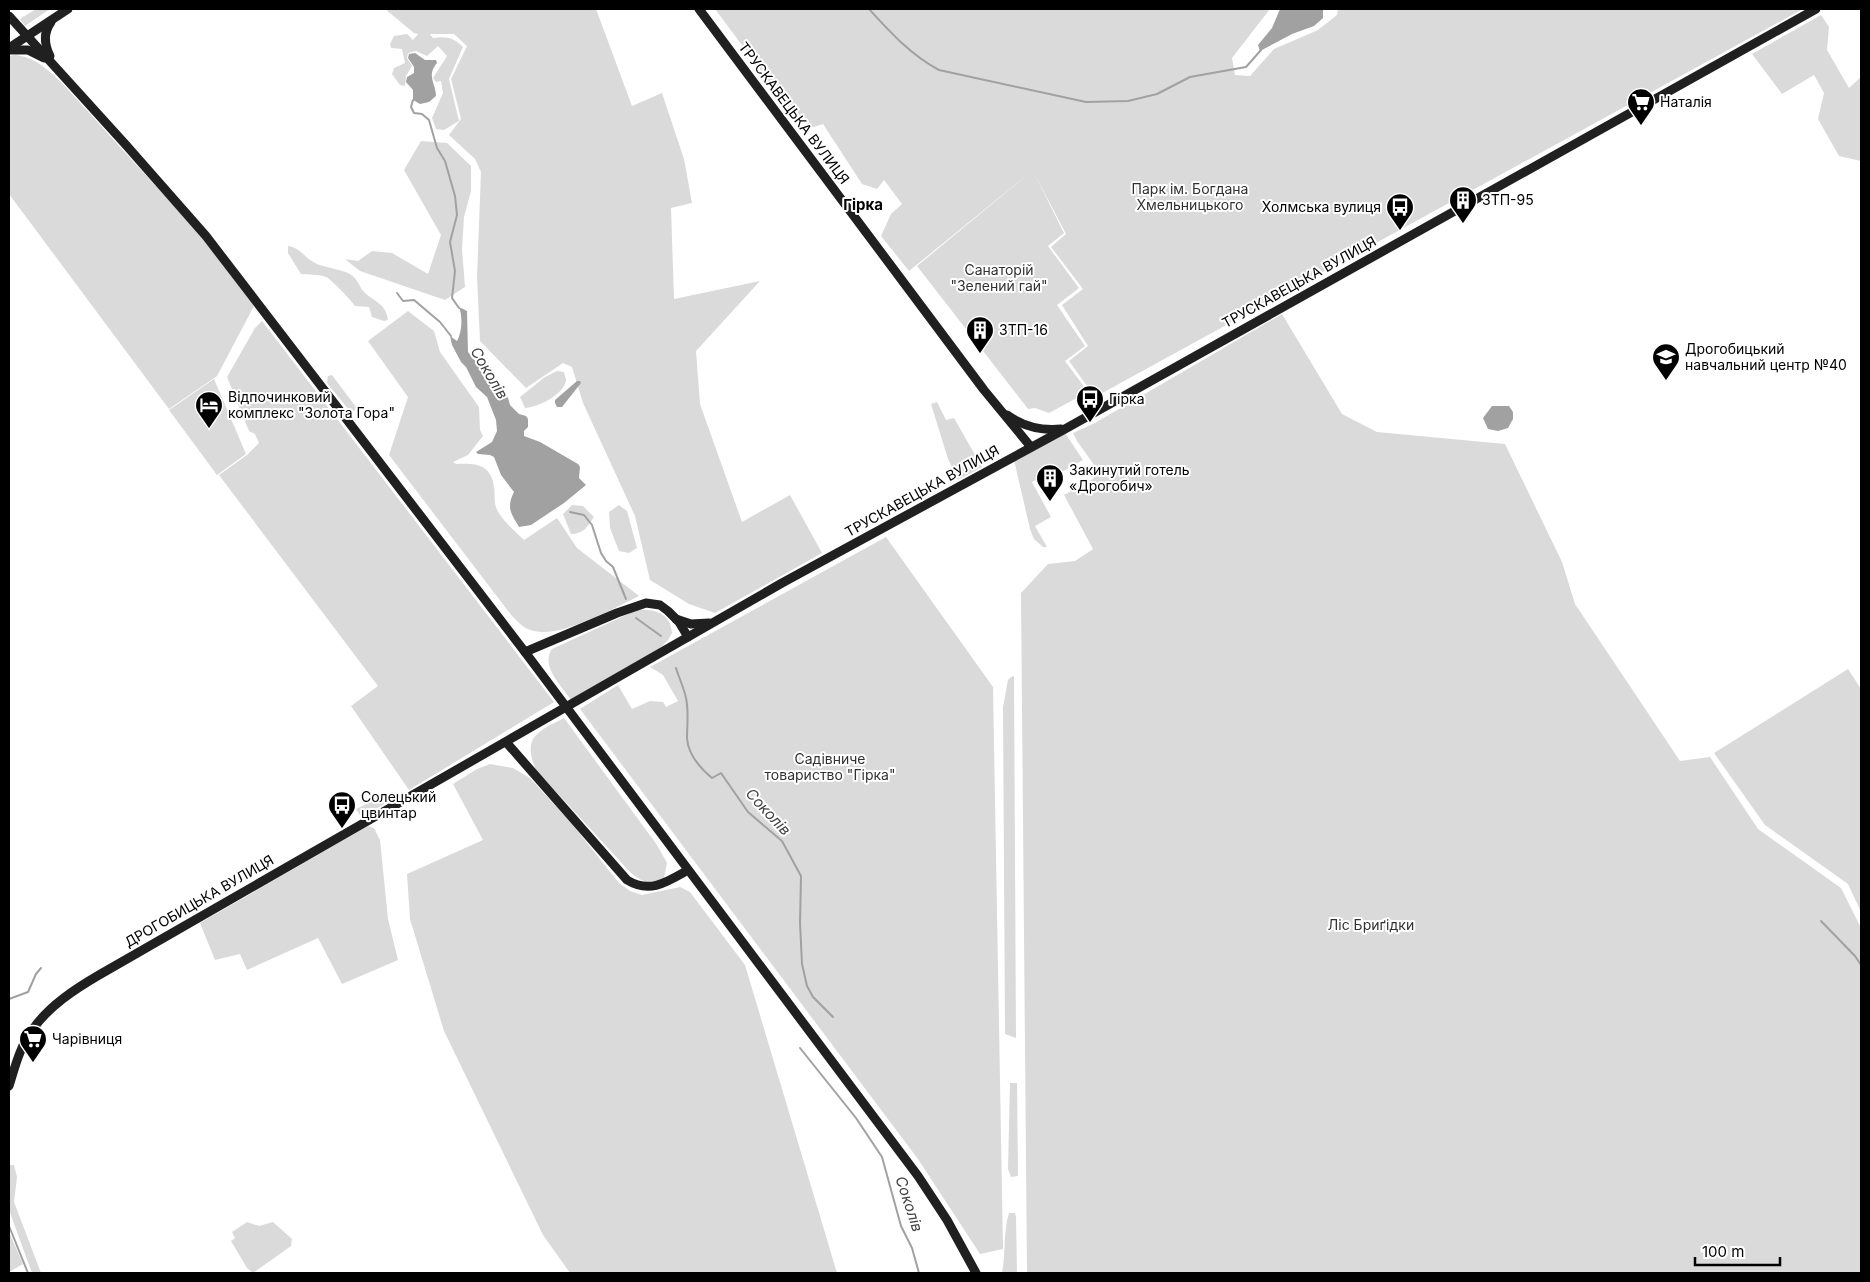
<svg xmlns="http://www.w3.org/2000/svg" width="1870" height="1282" viewBox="0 0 1870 1282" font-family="Inter,sans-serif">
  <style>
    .green { fill: #dadada }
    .water { fill: #a1a1a1 }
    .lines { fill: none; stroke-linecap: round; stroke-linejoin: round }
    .stream { stroke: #a1a1a1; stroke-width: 2 }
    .secondary { stroke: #202020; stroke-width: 9 }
    .labels { text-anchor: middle; stroke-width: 4; stroke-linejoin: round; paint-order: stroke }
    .poi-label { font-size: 14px; fill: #000; stroke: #fff; text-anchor: start }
    .street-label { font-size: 14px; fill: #000; stroke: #fff }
    .park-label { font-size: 14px; fill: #313131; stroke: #fff }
    .neighbourhood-label { font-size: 15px; font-weight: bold; fill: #000; stroke: #fff }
    .water-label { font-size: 15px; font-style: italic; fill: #424242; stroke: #fff }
  </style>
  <rect width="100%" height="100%" fill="#fff"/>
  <g class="green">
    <polygon points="36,9 50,9 25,26 20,19"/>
    <path d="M385 9H596L632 106 662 93 684 159 692 203 671 208 674 299 760 281 696 351 700 404 742 522 790 495 822 553 715 613 689 604 650 580 635 516 583 403 572 367 563 363 526 388 480 341 477 277 481 172 475 159 449 135 461 119 451 79 467 46 454 34H430L433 38C447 36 454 38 463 47L449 79 459 121 444 130 436 129 432 118 443 93 441 81 436 82 433 78 447 56 438 46 427 56 416 51 408 53 407 58 412 66 406 76 405 86 400 85 392 74 394 68 405 63 402 49 391 48 390 44 394 36 407 34 413 40 418 34 414 33Z"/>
    <polygon points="715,9 1270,9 1232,58 1235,75 1250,76 1274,49 1318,30 1337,15 1338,9 1803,9 1095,397 1069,361 1088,346 1062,305 1083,289 1051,247 1066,234 1034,173 1064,233 1048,246 1079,288 1057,305 1085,346 1065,361 1088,392 1049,413 1035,408 1028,409 917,266 1033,170 909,271 881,236 891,214 902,204 884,180 877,189 862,184 823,124 811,128 791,111"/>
    <polygon points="1821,15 1829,27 1827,50 1849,88 1861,77 1861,161 1839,156 1818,119 1824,93 1814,75 1782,94 1752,54"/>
    <path d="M15 55C35 57 47 69 61 82L193 227 245 290 254 306 217 376 169 409 9 194V56Z"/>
    <polygon points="421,141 447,143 471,166 471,191 464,217 462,249 465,287 445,300 360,271 345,259 358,261 372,251 392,253 428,274 441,235 404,170"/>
    <path d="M288 246C301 248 304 258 317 264 327 268 340 269 350 274 359 280 359 287 364 292 374 302 386 303 388 320L384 321 372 317 369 307 355 306C351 300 331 279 326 277 319 274 308 275 301 274L288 253Z"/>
    <path d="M408 311 434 331 440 352 479 407 480 430 483 436 468 455 453 462 456 464C476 463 491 464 494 487 495 493 494 501 496 507 500 519 515 531 524 540L557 518 577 548 639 596C614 608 561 638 534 631 524 629 519 623 512 616L389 455 408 397 368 341Z"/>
    <polygon points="1282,314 1342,414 1377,432 1505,444 1562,562 1575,604 1680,761 1710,757 1758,829 1841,888 1861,928 1861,1273 1027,1273 1021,593 1048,564 1075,561 1093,549 1064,495 1093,479 1097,469 1077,441 1073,433 1095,423"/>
    <polygon points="262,321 554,702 409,790 351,706 378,686 219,475 247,455 259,443 255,434 249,431 227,377 255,328"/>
    <path d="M557 371 564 372C564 375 566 377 566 380 565 394 537 408 525 408L520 397 545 377Z"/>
    <polygon points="332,375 356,407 354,411 349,410 327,383 328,376"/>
    <polygon points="214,379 246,454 217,475 169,410"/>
    <polygon points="937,402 946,420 954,418 982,467 958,480 948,459 931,404"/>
    <polygon points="1065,433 1083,460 1058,474 1055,470 1032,482 1051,517 1035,526 1047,547 1043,547 1034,539 1030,529 1014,460"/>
    <path d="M572 505 583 506 594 517C588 526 584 534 571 534L563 514Z"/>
    <polygon points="619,505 627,511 637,548 629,553 619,551 610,528 609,512"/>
    <polygon points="886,537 993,687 1003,1249 980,1254 918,1159 580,709 618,685 632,709 650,701 663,702 666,707 678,701 663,675 650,667"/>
    <path d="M637 610C654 609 671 613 672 633L668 640 658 650 571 700C562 686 540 666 552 649Z"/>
    <polygon points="1848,669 1861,689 1861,912 1848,884 1765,825 1714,753"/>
    <polygon points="1014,676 1016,1038 1005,1034 1003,707 1008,680 1011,677"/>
    <path d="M564 718 657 845 667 863 664 878C649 884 643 883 631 873L536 770C522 737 537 732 564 718Z"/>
    <polygon points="490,764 513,768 530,778 572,824 619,883 630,891 642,895 680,887 690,892 745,965 837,1273 570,1273 543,1235 444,1031 410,919 407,874 483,840 453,784 477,769"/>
    <polygon points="391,792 394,796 392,800 361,817 356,809"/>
    <polygon points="368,826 374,828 380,840 388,919 398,960 342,984 318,938 247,970 240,954 215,960 200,923"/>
    <polygon points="1010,1083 1017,1083 1018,1176 1011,1177 1008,1169"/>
    <polygon points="9,1165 14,1165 17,1177 14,1202 41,1273 32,1273 9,1210"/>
    <path d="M1009 1213H1015L1016 1217 1017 1273H1002C1006 1254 1003 1232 1009 1213Z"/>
    <polygon points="247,1222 259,1226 273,1222 292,1239 291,1246 253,1273 247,1268 231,1241 235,1238 232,1232"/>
    <polygon points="9,1232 23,1264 9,1272"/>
  </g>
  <g class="water">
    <polygon points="1280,9 1323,9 1323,18 1314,26 1292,34 1260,51 1258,45 1272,28"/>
    <path d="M415 53 425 60H436L437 63C426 76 436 83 436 96L429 102 420 104 413 100V90L406 82 407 77 414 73V67L408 58 409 54Z"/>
    <path d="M459 307 467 311 468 352 477 363 484 377 496 383 508 398 510 405 519 414 526 416 528 419V427L524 431V436L540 442 578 464 580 467 579 478 586 485 564 503 531 525 519 527C511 513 506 508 514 492L501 475 494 457 490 455 478 454 476 452 492 442 497 431 496 420 487 397 476 387 466 367 461 362 452 345 450 336 457 341C462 332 463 317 459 307Z"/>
    <polygon points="577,381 580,381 581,383 562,407 557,407 555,403 555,400"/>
    <polygon points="1492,406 1509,406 1513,412 1513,419 1508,428 1498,431 1488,429 1483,418"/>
  </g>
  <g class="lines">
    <g class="stream">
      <path d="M869 9C891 33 911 55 939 70L1086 102 1128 101 1157 94 1190 77 1246 67 1261 50"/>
      <polyline points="1334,9 1339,9"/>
      <polyline points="413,100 411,107 414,113 422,114 429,120 437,148 445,161 455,196 457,215 450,242 455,271 452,298 459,308"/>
      <polyline points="397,293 403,301 414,300 440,322 451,336"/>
      <polyline points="570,512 584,515 592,525 601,553 606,561 613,567 626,599"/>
      <polyline points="636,618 661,636"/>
      <path d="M676 668C679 678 684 688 686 698 689 712 687 725 687 738 688 754 700 768 712 778L721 773 748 812 782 841 801 876 800 923 802 964 807 986 813 997 833 1017"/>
      <polyline points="1821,921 1855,956 1861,965"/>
      <polyline points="9,999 28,992 36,974 41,968"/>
      <polyline points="800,1048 856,1118 882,1157 901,1226 912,1248 919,1273"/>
      <polyline points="9,1226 28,1273"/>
    </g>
    <g class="secondary">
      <polyline points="699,9 984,390 1031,447"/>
      <polyline points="9,16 126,145 206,236 525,652 918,1176 947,1220 976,1273"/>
      <polyline points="9,48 68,9"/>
      <polyline points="9,50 28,50 44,58"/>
      <path d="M50 56C44 44 43 33 51 22"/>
      <path d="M1007 415C1024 427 1041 431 1061 429"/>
      <polyline points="676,619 691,624 709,623"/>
      <polyline points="525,652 617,613 646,603 660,605 668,611 679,622 688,637"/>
      <path d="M506 742 627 880C650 894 667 882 688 870"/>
      <path d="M9 1086C15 1067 20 1046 33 1029 49 1006 75 989 99 975L782 583 1065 429 1816 9"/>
    </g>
  </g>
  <defs>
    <g id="supermarket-pin" transform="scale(1.4375)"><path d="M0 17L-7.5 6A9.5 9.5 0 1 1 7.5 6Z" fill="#000" stroke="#fff"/><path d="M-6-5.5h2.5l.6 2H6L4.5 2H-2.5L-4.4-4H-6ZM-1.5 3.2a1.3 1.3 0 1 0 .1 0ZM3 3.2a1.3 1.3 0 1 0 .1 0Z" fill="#fff"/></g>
    <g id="building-pin" transform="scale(1.4375)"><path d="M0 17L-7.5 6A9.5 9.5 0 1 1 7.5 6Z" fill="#000" stroke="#fff"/><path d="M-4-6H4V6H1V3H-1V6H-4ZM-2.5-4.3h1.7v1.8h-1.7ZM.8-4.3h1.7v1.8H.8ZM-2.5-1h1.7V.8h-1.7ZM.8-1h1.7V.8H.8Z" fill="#fff"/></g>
    <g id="bus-pin" transform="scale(1.4375)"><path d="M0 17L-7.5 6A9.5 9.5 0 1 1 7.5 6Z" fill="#000" stroke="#fff"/><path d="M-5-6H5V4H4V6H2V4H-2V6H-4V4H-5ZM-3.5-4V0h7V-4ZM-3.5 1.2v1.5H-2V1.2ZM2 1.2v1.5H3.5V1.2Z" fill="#fff"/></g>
    <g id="university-pin" transform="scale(1.4375)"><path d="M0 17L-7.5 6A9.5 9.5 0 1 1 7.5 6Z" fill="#000" stroke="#fff"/><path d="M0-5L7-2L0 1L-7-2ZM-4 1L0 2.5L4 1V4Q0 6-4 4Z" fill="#fff"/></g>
    <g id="hotel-pin" transform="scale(1.4375)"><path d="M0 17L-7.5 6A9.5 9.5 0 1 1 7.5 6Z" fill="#000" stroke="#fff"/><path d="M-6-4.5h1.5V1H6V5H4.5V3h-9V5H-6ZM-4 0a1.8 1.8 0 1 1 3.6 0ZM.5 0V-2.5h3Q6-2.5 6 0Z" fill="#fff"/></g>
  </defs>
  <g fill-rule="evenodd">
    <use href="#supermarket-pin" x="1641" y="102"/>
    <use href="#building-pin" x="1463" y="200"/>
    <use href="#bus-pin" x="1400" y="207"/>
    <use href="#building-pin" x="980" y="330"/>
    <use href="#university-pin" x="1666" y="357"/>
    <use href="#bus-pin" x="1090" y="399"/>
    <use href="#hotel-pin" x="209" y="405"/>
    <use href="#building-pin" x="1050" y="478"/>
    <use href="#bus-pin" x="342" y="805"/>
    <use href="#supermarket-pin" x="33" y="1039"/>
  </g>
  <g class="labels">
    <g class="poi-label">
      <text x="1660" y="107">Наталія</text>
      <text x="1482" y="205">ЗТП-95</text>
      <text x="1381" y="212" text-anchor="end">Холмська вулиця</text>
      <text x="999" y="335">ЗТП-16</text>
      <text x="1685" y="354">Дрогобицький<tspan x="1685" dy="16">навчальний центр №40</tspan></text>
      <text x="228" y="402">Відпочинковий<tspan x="228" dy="16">комплекс "Золота Гора"</tspan></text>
      <text x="1109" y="404">Гірка</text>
      <text x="1069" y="475">Закинутий готель<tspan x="1069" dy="16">«Дрогобич»</tspan></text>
      <text x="361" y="802">Солецький<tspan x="361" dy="16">цвинтар</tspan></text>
      <text x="52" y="1044">Чарівниця</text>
    </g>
    <g class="street-label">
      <text transform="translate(794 113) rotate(53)" y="5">ТРУСКАВЕЦЬКА ВУЛИЦЯ</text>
      <text transform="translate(1299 282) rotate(-29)" y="5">ТРУСКАВЕЦЬКА ВУЛИЦЯ</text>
      <text transform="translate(922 491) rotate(-29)" y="5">ТРУСКАВЕЦЬКА ВУЛИЦЯ</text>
      <text transform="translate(199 901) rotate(-30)" y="5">ДРОГОБИЦЬКА ВУЛИЦЯ</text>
    </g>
    <g class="park-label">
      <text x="1190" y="194">Парк ім. Богдана<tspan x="1190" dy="16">Хмельницького</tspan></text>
      <text x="999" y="275">Санаторій<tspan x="999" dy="16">"Зелений гай"</tspan></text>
      <text x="830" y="764">Садівниче<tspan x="830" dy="16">товариство "Гірка"</tspan></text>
      <text x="1371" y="930">Ліс Бриґідки</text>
    </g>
    <g class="neighbourhood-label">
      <text x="863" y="210">Гірка</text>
    </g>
    <g class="water-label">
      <text transform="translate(489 373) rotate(59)" y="5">Соколів</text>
      <text transform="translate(768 812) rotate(47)" y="5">Соколів</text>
      <text transform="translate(909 1204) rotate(72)" y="5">Соколів</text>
    </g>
  </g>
  <rect width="1870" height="1282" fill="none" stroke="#000000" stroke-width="20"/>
  <path d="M1695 1257v8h85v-8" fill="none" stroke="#000000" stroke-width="2.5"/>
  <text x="1702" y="1257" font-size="15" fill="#000000" stroke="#ffffff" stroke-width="4" paint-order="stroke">100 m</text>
</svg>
